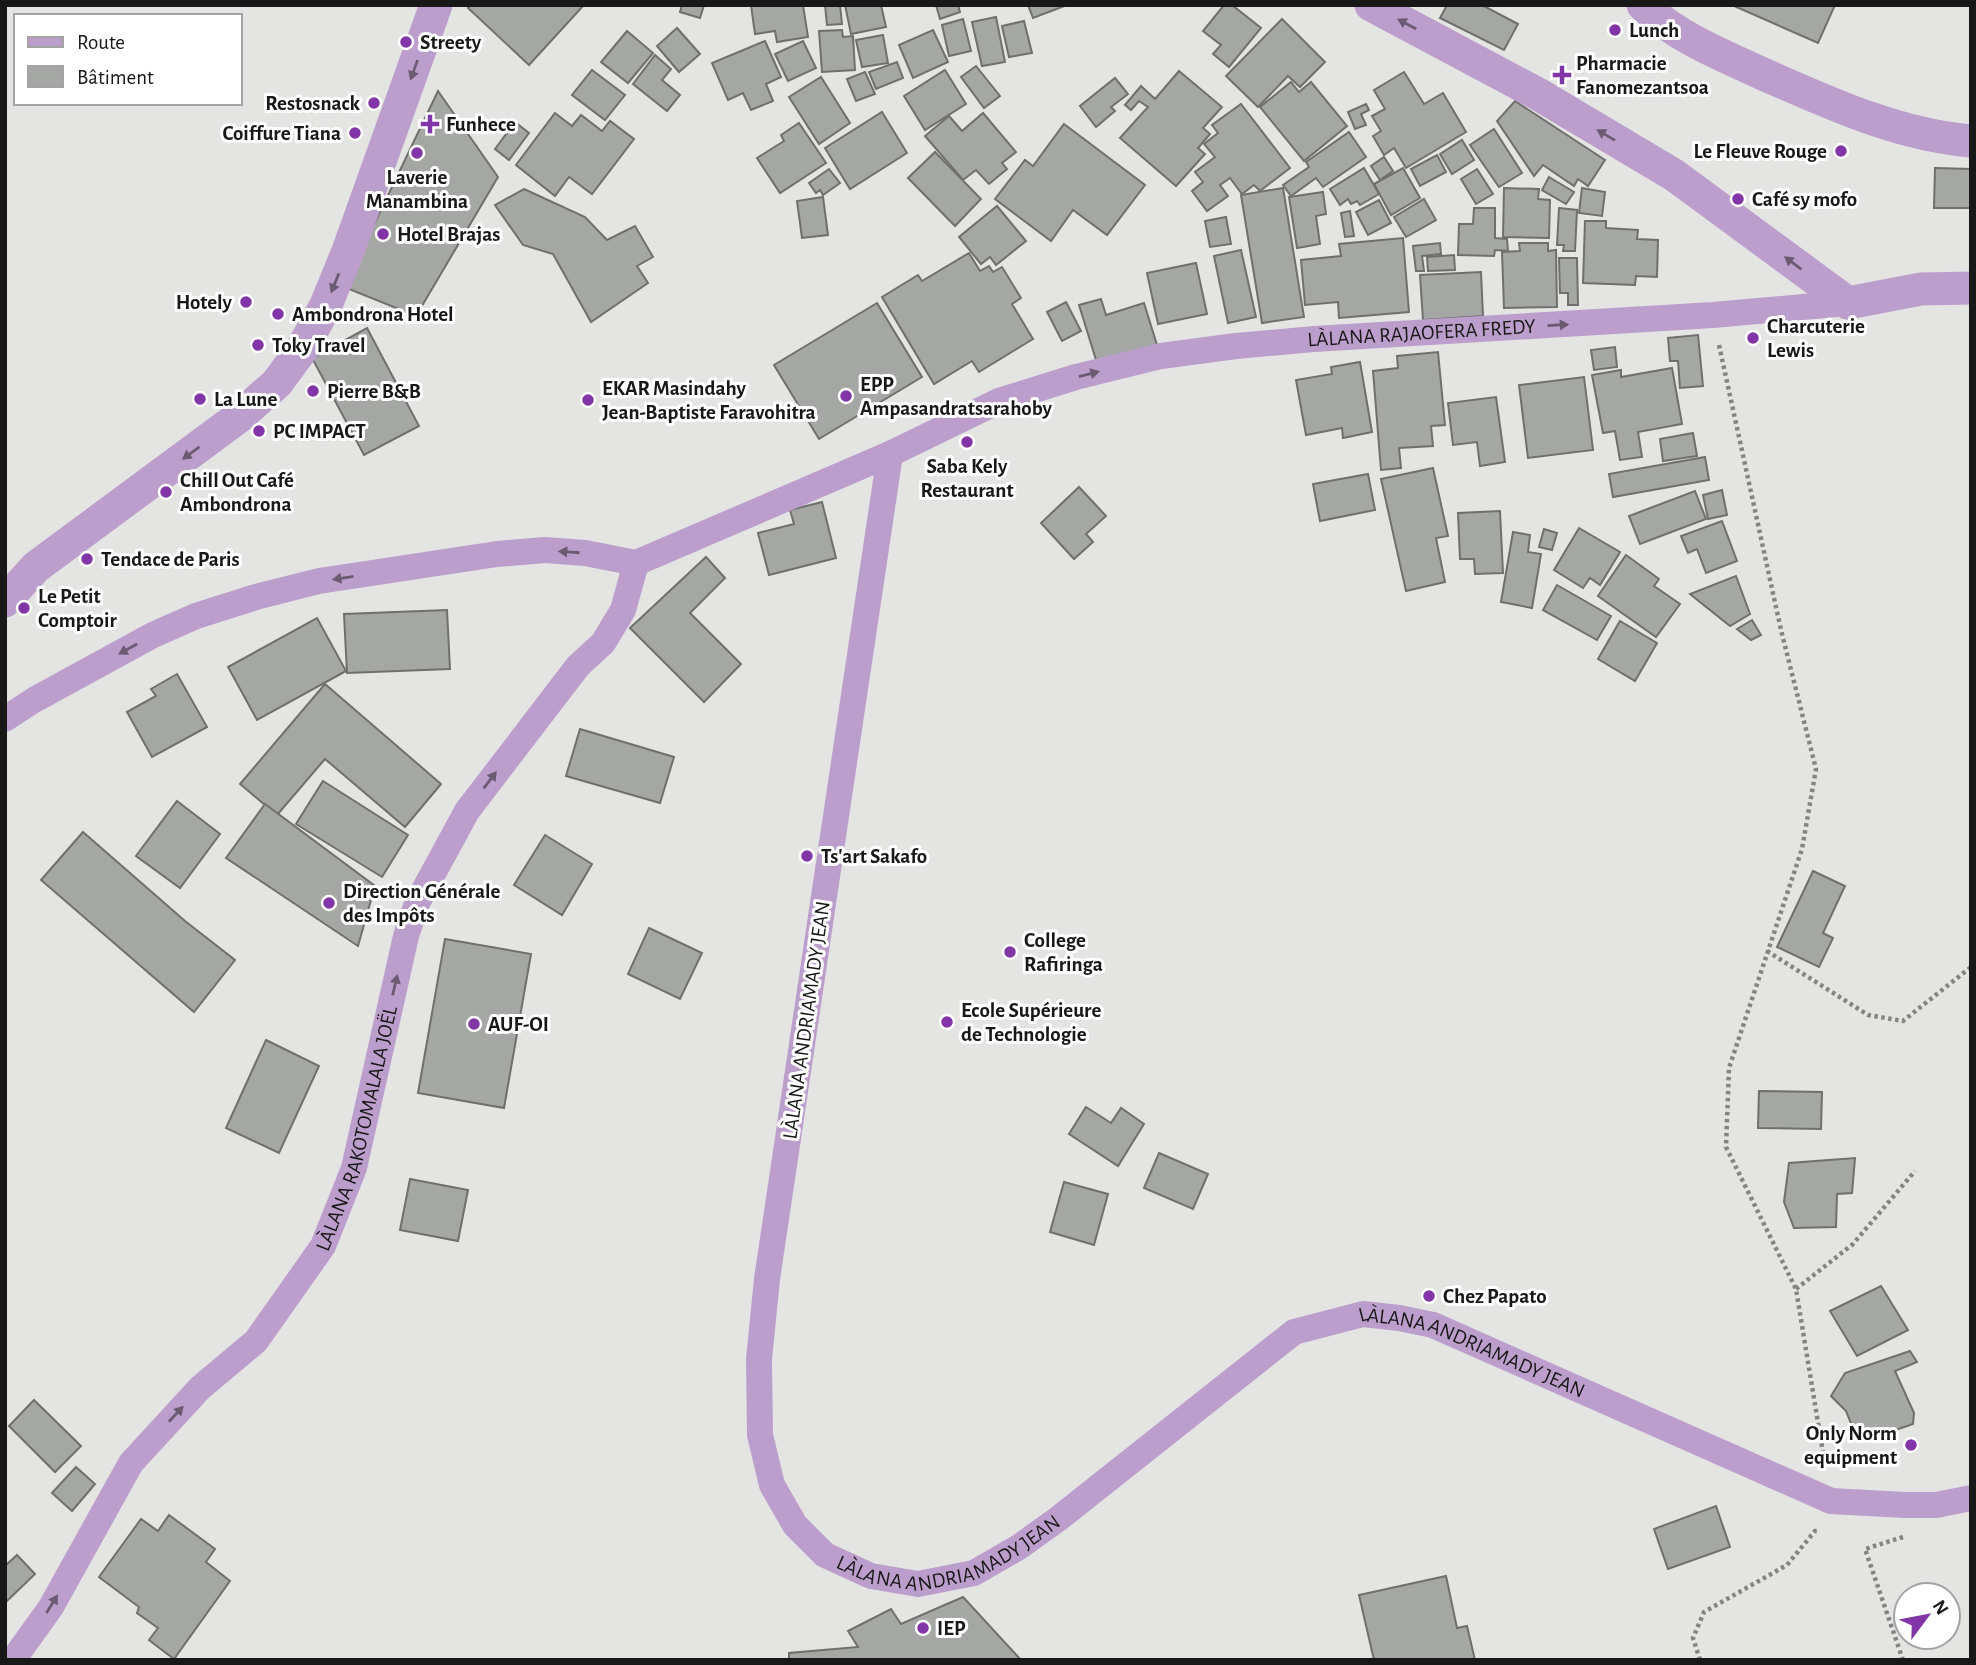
<svg xmlns="http://www.w3.org/2000/svg" width="1976" height="1665" viewBox="0 0 1976 1665" font-family="'Alegreya Sans',sans-serif">
  <style>
    .building { fill: #a5a7a4; stroke: #6f706d; stroke-width: 2 }
    .lines { fill: none; stroke-linecap: round; stroke-linejoin: round }
    .path { stroke: #848583; stroke-width: 4.5; stroke-dasharray: 3.5 3.5; stroke-linecap: butt }
    .minor { stroke: #bc9ecd; stroke-width: 26 }
    .tertiary { stroke: #bc9ecd; stroke-width: 33 }
    .oneway { fill: #6a5b72 }
    .poi-dot { fill: #8135a6; stroke: #fff; stroke-width: 2.5 }
    .labels { text-anchor: middle; stroke-width: 6; stroke-linejoin: round; paint-order: stroke }
    .poi-label { font-size: 21px; font-weight: bold; fill: #171817; stroke: #fff; text-anchor: start }
    .street-label { font-size: 21px; fill: #171817; stroke: #fff }
  </style>
  <rect width="100%" height="100%" fill="#e4e5e2"/>
  <g class="building">
    <polygon points="471,5 582,5 583,6 529,65 468,8"/>
    <polygon points="682,5 704,5 700,18 680,12"/>
    <polygon points="751,5 803,5 808,37 777,42 775,31 755,34"/>
    <polygon points="825,5 840,5 842,24 827,25"/>
    <polygon points="845,5 881,5 886,27 851,34"/>
    <polygon points="936,5 958,5 960,12 940,19"/>
    <polygon points="1028,5 1067,5 1033,18"/>
    <polygon points="1224,5 1232,5 1261,28 1229,67 1213,54 1221,45 1203,31"/>
    <polygon points="1447,5 1482,5 1518,24 1504,50 1440,18"/>
    <polygon points="1732,5 1835,5 1818,43"/>
    <polygon points="996,17 1005,62 982,66 972,22"/>
    <polygon points="963,19 971,51 949,56 942,25"/>
    <polygon points="1282,19 1325,62 1300,87 1288,76 1258,107 1226,76"/>
    <polygon points="1024,21 1032,53 1009,57 1002,26"/>
    <polygon points="677,28 700,54 679,72 657,46"/>
    <polygon points="842,30 843,37 853,36 855,70 822,72 819,31"/>
    <polygon points="933,30 948,62 913,78 899,45"/>
    <polygon points="627,31 653,53 628,83 601,62"/>
    <polygon points="883,35 888,63 862,67 856,40"/>
    <polygon points="765,41 781,77 766,84 773,101 751,110 743,93 728,100 712,63"/>
    <polygon points="803,41 816,68 788,81 775,54"/>
    <polygon points="655,55 671,69 662,80 680,95 667,111 633,84"/>
    <polygon points="897,62 903,78 876,89 869,72"/>
    <polygon points="976,66 1000,96 984,108 961,77"/>
    <polygon points="592,70 625,95 605,120 572,95"/>
    <polygon points="945,70 966,104 925,130 904,96"/>
    <polygon points="1179,71 1222,107 1203,128 1210,134 1198,148 1205,154 1176,186 1120,138 1148,107 1139,101 1131,110 1125,105 1141,86 1155,99"/>
    <polygon points="865,72 875,94 856,101 847,79"/>
    <polygon points="1404,72 1424,104 1443,93 1466,132 1406,168 1394,148 1384,155 1373,136 1381,131 1372,116 1385,109 1374,90"/>
    <polygon points="821,77 850,123 819,144 789,97"/>
    <polygon points="1115,78 1128,94 1111,107 1115,111 1096,127 1080,106"/>
    <polygon points="1291,82 1299,92 1311,82 1347,126 1304,161 1260,107"/>
    <polygon points="438,91 498,177 416,316 344,287"/>
    <polygon points="1515,101 1605,160 1588,186 1578,179 1574,186 1543,165 1534,176 1497,121"/>
    <polygon points="1241,104 1290,168 1260,191 1254,185 1242,194 1230,178 1220,185 1228,196 1207,211 1192,191 1203,182 1195,172 1215,157 1204,144 1218,133 1212,125"/>
    <polygon points="1366,104 1369,110 1361,114 1366,125 1355,129 1348,112"/>
    <polygon points="882,112 907,153 850,189 825,148"/>
    <polygon points="555,113 572,126 581,115 602,131 610,121 634,139 592,194 569,177 555,196 516,165"/>
    <polygon points="983,113 1016,152 1002,163 1007,169 989,184 976,170 963,180 925,136 949,116 962,131"/>
    <polygon points="515,122 529,133 509,160 495,149"/>
    <polygon points="799,123 826,163 780,193 757,158 784,141 781,135"/>
    <polygon points="1064,124 1145,185 1107,235 1073,210 1051,241 995,199 1025,160 1033,166"/>
    <polygon points="1494,129 1522,173 1499,187 1470,145"/>
    <polygon points="1349,132 1366,157 1323,187 1316,178 1291,196 1283,185 1309,167 1306,162"/>
    <polygon points="1462,140 1474,160 1452,174 1440,154"/>
    <polygon points="935,152 981,199 955,226 908,178"/>
    <polygon points="1437,155 1446,172 1420,186 1411,169"/>
    <polygon points="1384,157 1393,171 1380,180 1371,166"/>
    <polygon points="1364,168 1379,194 1360,205 1357,201 1351,204 1348,199 1340,205 1330,189"/>
    <polygon points="1403,168 1420,198 1391,215 1374,184"/>
    <polygon points="1935,168 1971,169 1971,208 1934,208"/>
    <polygon points="829,169 840,183 823,195 820,190 816,193 809,183"/>
    <polygon points="1477,169 1493,194 1476,204 1461,179"/>
    <polygon points="1549,177 1574,192 1566,204 1542,190"/>
    <polygon points="1283,188 1304,317 1262,323 1241,195"/>
    <polygon points="1504,188 1539,189 1538,199 1550,200 1549,238 1503,237"/>
    <polygon points="1582,188 1605,192 1602,216 1579,213"/>
    <polygon points="524,189 585,217 607,240 635,226 653,257 637,266 648,283 591,322 553,254 523,245 495,205"/>
    <polygon points="1323,192 1326,214 1316,216 1320,244 1297,248 1289,197"/>
    <polygon points="823,197 828,235 802,238 797,201"/>
    <polygon points="1424,199 1436,220 1406,237 1394,217"/>
    <polygon points="1379,200 1391,223 1368,235 1356,212"/>
    <polygon points="997,206 1026,241 996,265 990,257 981,264 959,237"/>
    <polygon points="1474,208 1495,208 1495,238 1507,239 1508,251 1495,250 1494,256 1458,255 1459,224 1473,224"/>
    <polygon points="1559,208 1577,210 1575,251 1563,251 1564,245 1557,245"/>
    <polygon points="1350,211 1354,236 1345,237 1341,213"/>
    <polygon points="1226,217 1231,244 1210,247 1205,221"/>
    <polygon points="1585,221 1606,221 1606,228 1638,230 1637,239 1658,240 1657,277 1636,276 1635,285 1583,283"/>
    <polygon points="1403,238 1409,312 1339,318 1338,302 1305,305 1301,260 1341,256 1339,244"/>
    <polygon points="1440,243 1441,254 1422,256 1424,271 1416,271 1413,246"/>
    <polygon points="1519,243 1548,243 1548,251 1556,250 1557,307 1504,308 1502,252 1520,251"/>
    <polygon points="1241,250 1256,317 1228,323 1214,256"/>
    <polygon points="969,253 980,271 989,266 993,272 1002,267 1021,298 1012,304 1033,339 979,372 972,361 934,384 882,297 918,275 922,281"/>
    <polygon points="1454,255 1455,270 1428,271 1427,257"/>
    <polygon points="1559,258 1577,258 1578,305 1568,305 1568,293 1560,293"/>
    <polygon points="1196,263 1207,314 1158,324 1147,273"/>
    <polygon points="1481,272 1483,316 1423,320 1420,275"/>
    <polygon points="1101,299 1106,315 1144,303 1157,345 1097,363 1079,305"/>
    <polygon points="1066,302 1081,331 1062,341 1047,312"/>
    <polygon points="877,303 922,377 819,439 774,365"/>
    <polygon points="367,328 419,426 364,455 312,358"/>
    <polygon points="1698,335 1703,386 1680,388 1678,361 1670,361 1668,338"/>
    <polygon points="1615,347 1617,367 1594,370 1591,350"/>
    <polygon points="1438,352 1445,425 1431,426 1433,446 1399,448 1401,468 1381,470 1373,371 1398,368 1397,356"/>
    <polygon points="1360,362 1372,432 1343,438 1342,428 1306,435 1296,380 1332,374 1331,367"/>
    <polygon points="1672,368 1682,424 1638,432 1642,457 1620,460 1615,431 1603,433 1592,375 1621,370 1621,377"/>
    <polygon points="1584,377 1593,450 1528,458 1519,385"/>
    <polygon points="1496,397 1505,462 1480,466 1477,442 1453,445 1448,403"/>
    <polygon points="1693,433 1697,456 1663,461 1660,439"/>
    <polygon points="1705,457 1709,480 1613,497 1609,474"/>
    <polygon points="1433,468 1448,536 1436,538 1445,582 1406,591 1381,479"/>
    <polygon points="1368,474 1375,510 1320,521 1313,484"/>
    <polygon points="1079,487 1106,516 1086,534 1093,542 1074,559 1041,523"/>
    <polygon points="1722,490 1727,515 1708,519 1703,495"/>
    <polygon points="1695,491 1706,519 1640,544 1629,516"/>
    <polygon points="822,502 836,558 769,575 758,533 794,524 790,510"/>
    <polygon points="1500,511 1503,573 1475,574 1474,559 1460,559 1458,513"/>
    <polygon points="1722,521 1737,561 1706,573 1697,549 1688,553 1681,536"/>
    <polygon points="1579,528 1620,552 1600,585 1590,578 1583,588 1554,570"/>
    <polygon points="1544,529 1557,533 1552,550 1539,547"/>
    <polygon points="1513,532 1530,535 1528,552 1541,554 1532,608 1501,602"/>
    <polygon points="1626,555 1659,579 1654,586 1680,604 1656,637 1598,596"/>
    <polygon points="706,557 725,578 690,613 741,664 704,702 630,628"/>
    <polygon points="1736,576 1750,614 1730,626 1690,594"/>
    <polygon points="1557,585 1611,616 1597,640 1543,610"/>
    <polygon points="447,610 450,669 347,673 344,614"/>
    <polygon points="317,618 346,671 257,720 228,667"/>
    <polygon points="1752,620 1761,635 1751,640 1737,629"/>
    <polygon points="1620,621 1657,643 1635,681 1598,659"/>
    <polygon points="177,674 207,727 152,757 127,712 156,696 151,689"/>
    <polygon points="325,684 441,784 405,827 325,759 277,815 240,784"/>
    <polygon points="580,729 674,757 660,803 566,776"/>
    <polygon points="323,781 408,835 382,877 296,824"/>
    <polygon points="177,801 220,834 180,888 136,856"/>
    <polygon points="265,804 375,886 358,946 226,858"/>
    <polygon points="83,832 185,921 235,960 194,1012 41,880"/>
    <polygon points="545,835 592,864 562,915 514,885"/>
    <polygon points="1813,871 1845,886 1823,933 1833,938 1819,967 1777,947"/>
    <polygon points="649,928 702,953 680,999 628,974"/>
    <polygon points="445,939 531,954 504,1108 418,1093"/>
    <polygon points="266,1040 319,1066 279,1153 226,1128"/>
    <polygon points="1759,1091 1822,1092 1821,1129 1758,1128"/>
    <polygon points="1086,1107 1111,1123 1121,1108 1144,1124 1118,1166 1069,1134"/>
    <polygon points="1159,1153 1208,1174 1193,1209 1144,1188"/>
    <polygon points="1855,1158 1852,1193 1837,1194 1836,1227 1794,1228 1784,1202 1789,1163"/>
    <polygon points="410,1179 468,1190 458,1241 400,1230"/>
    <polygon points="1064,1182 1108,1194 1094,1245 1050,1232"/>
    <polygon points="1881,1286 1908,1330 1857,1356 1830,1311"/>
    <polygon points="1910,1351 1917,1362 1895,1371 1914,1413 1913,1424 1867,1440 1856,1436 1846,1411 1831,1396 1845,1373"/>
    <polygon points="34,1400 81,1446 55,1472 9,1426"/>
    <polygon points="76,1467 95,1484 72,1511 52,1493"/>
    <polygon points="1716,1506 1730,1547 1668,1569 1654,1529"/>
    <polygon points="169,1515 215,1549 206,1562 230,1581 174,1659 149,1640 158,1628 137,1613 139,1607 99,1577 141,1519 158,1531"/>
    <polygon points="17,1555 35,1574 5,1603 5,1566"/>
    <polygon points="1446,1576 1457,1628 1467,1626 1475,1660 1374,1660 1359,1595"/>
    <polygon points="963,1597 1021,1660 789,1660 789,1653 858,1647 848,1631 891,1609 901,1624"/>
  </g>
  <g class="lines">
    <g class="path">
      <polyline points="1719,345 1781,630 1816,769 1802,849 1729,1068 1726,1147 1796,1289 1825,1465"/>
      <polyline points="1767,951 1868,1015 1903,1021 1971,967"/>
      <polyline points="1796,1289 1853,1244 1915,1171"/>
      <polyline points="1903,1537 1865,1549 1903,1660"/>
      <polyline points="1700,1660 1693,1638 1704,1612 1787,1565 1815,1531 1819,1531"/>
    </g>
    <g class="minor">
      <path id="s1" d="M890 454 767 1279 759 1359 760 1435 772 1485 795 1525 825 1555 871 1576 918 1584 974 1573 1019 1547 1058 1519 1294 1332 1363 1314 1399 1318 1433 1325 1831 1501 1905 1505H1936L1971 1498"/>
      <path id="s2" d="M5 719 34 700 153 635 196 616 256 597 319 581 497 554 545 550 585 553 636 563 890 454 999 401 1076 377 1161 356 1236 346 1314 339 1713 315 1848 303"/>
      <path id="s3" d="M13 1660 51 1607 131 1463 200 1388 256 1341 323 1246 354 1168 406 936 417 903 467 811 578 666 603 643 623 610 636 563"/>
    </g>
    <g class="tertiary">
      <polyline points="1371,5 1538,94 1674,175 1848,303"/>
      <path d="M1643 5C1676 37 1722 55 1763 74 1829 103 1898 135 1971 141"/>
      <polyline points="1848,303 1921,289 1971,288"/>
      <polyline points="5,601 36,567 240,416 277,383 302,349 326,305 348,251 436,5"/>
    </g>
  </g>
  <defs><path id="oneway-solid" d="M-6-.8H1V-3.2L6.5 0L1 3.2V.8H-6Z" transform="scale(1.75)"/></defs>
  <g class="oneway">
    <use href="#oneway-solid" transform="translate(1407 24) rotate(-152)"/>
    <use href="#oneway-solid" transform="translate(414 70) rotate(110)"/>
    <use href="#oneway-solid" transform="translate(1606 135) rotate(-149)"/>
    <use href="#oneway-solid" transform="translate(1793 263) rotate(-143)"/>
    <use href="#oneway-solid" transform="translate(335 283) rotate(112)"/>
    <use href="#oneway-solid" transform="translate(1558 325) rotate(-3)"/>
    <use href="#oneway-solid" transform="translate(1089 374) rotate(-14)"/>
    <use href="#oneway-solid" transform="translate(191 453) rotate(144)"/>
    <use href="#oneway-solid" transform="translate(569 552) rotate(-176)"/>
    <use href="#oneway-solid" transform="translate(343 578) rotate(171)"/>
    <use href="#oneway-solid" transform="translate(128 649) rotate(151)"/>
    <use href="#oneway-solid" transform="translate(490 780) rotate(-53)"/>
    <use href="#oneway-solid" transform="translate(395 985) rotate(-77)"/>
    <use href="#oneway-solid" transform="translate(176 1414) rotate(-47)"/>
    <use href="#oneway-solid" transform="translate(52 1604) rotate(-58)"/>
  </g>
  <g class="poi-dot">
    <circle cx="1615" cy="30" r="7"/>
    <circle cx="406" cy="42" r="7"/>
    <path d="M1558.5 64.5h7v7h7v7h-7v7h-7v-7h-7v-7h7z"/>
    <circle cx="374" cy="103" r="7"/>
    <path d="M426.5 113.5h7v7h7v7h-7v7h-7v-7h-7v-7h7z"/>
    <circle cx="355" cy="133" r="7"/>
    <circle cx="1841" cy="151" r="7"/>
    <circle cx="417" cy="153" r="7"/>
    <circle cx="1738" cy="199" r="7"/>
    <circle cx="383" cy="234" r="7"/>
    <circle cx="246" cy="302" r="7"/>
    <circle cx="278" cy="314" r="7"/>
    <circle cx="1753" cy="338" r="7"/>
    <circle cx="258" cy="345" r="7"/>
    <circle cx="313" cy="391" r="7"/>
    <circle cx="846" cy="396" r="7"/>
    <circle cx="200" cy="399" r="7"/>
    <circle cx="588" cy="400" r="7"/>
    <circle cx="259" cy="431" r="7"/>
    <circle cx="967" cy="442" r="7"/>
    <circle cx="166" cy="492" r="7"/>
    <circle cx="87" cy="559" r="7"/>
    <circle cx="24" cy="608" r="7"/>
    <circle cx="807" cy="856" r="7"/>
    <circle cx="329" cy="903" r="7"/>
    <circle cx="1010" cy="952" r="7"/>
    <circle cx="947" cy="1022" r="7"/>
    <circle cx="474" cy="1024" r="7"/>
    <circle cx="1429" cy="1296" r="7"/>
    <circle cx="1911" cy="1445" r="7"/>
    <circle cx="923" cy="1628" r="7"/>
  </g>
  <g class="labels">
    <g class="poi-label">
      <text x="1629" y="37">Lunch</text>
      <text x="420" y="49">Streety</text>
      <text x="1576" y="70">Pharmacie<tspan x="1576" dy="24">Fanomezantsoa</tspan></text>
      <text x="360" y="110" text-anchor="end">Restosnack</text>
      <text x="446" y="131">Funhece</text>
      <text x="341" y="140" text-anchor="end">Coiffure Tiana</text>
      <text x="1827" y="158" text-anchor="end">Le Fleuve Rouge</text>
      <text x="417" y="184" text-anchor="middle">Laverie<tspan x="417" dy="24">Manambina</tspan></text>
      <text x="1752" y="206">Café sy mofo</text>
      <text x="397" y="241">Hotel Brajas</text>
      <text x="232" y="309" text-anchor="end">Hotely</text>
      <text x="292" y="321">Ambondrona Hotel</text>
      <text x="1767" y="333">Charcuterie<tspan x="1767" dy="24">Lewis</tspan></text>
      <text x="272" y="352">Toky Travel</text>
      <text x="860" y="391">EPP<tspan x="860" dy="24">Ampasandratsarahoby</tspan></text>
      <text x="602" y="395">EKAR Masindahy<tspan x="602" dy="24">Jean-Baptiste Faravohitra</tspan></text>
      <text x="327" y="398">Pierre B&amp;B</text>
      <text x="214" y="406">La Lune</text>
      <text x="273" y="438">PC IMPACT</text>
      <text x="967" y="473" text-anchor="middle">Saba Kely<tspan x="967" dy="24">Restaurant</tspan></text>
      <text x="180" y="487">Chill Out Café<tspan x="180" dy="24">Ambondrona</tspan></text>
      <text x="101" y="566">Tendace de Paris</text>
      <text x="38" y="603">Le Petit<tspan x="38" dy="24">Comptoir</tspan></text>
      <text x="821" y="863">Ts'art Sakafo</text>
      <text x="343" y="898">Direction Générale<tspan x="343" dy="24">des Impôts</tspan></text>
      <text x="1024" y="947">College<tspan x="1024" dy="24">Rafiringa</tspan></text>
      <text x="961" y="1017">Ecole Supérieure<tspan x="961" dy="24">de Technologie</tspan></text>
      <text x="488" y="1031">AUF-OI</text>
      <text x="1443" y="1303">Chez Papato</text>
      <text x="1897" y="1440" text-anchor="end">Only Norm<tspan x="1897" dy="24">equipment</tspan></text>
      <text x="937" y="1635">IEP</text>
    </g>
    <g class="street-label">
      <text dy="7" stroke="none"><textPath href="#s2" startOffset="1493">LÀLANA RAJAOFERA FREDY</textPath></text>
      <text transform="translate(806 1020) rotate(-82)" y="7">LÀLANA ANDRIAMADY JEAN</text>
      <text dy="7" stroke="none"><textPath href="#s3" startOffset="644">LÀLANA RAKOTOMALALA JOËL</textPath></text>
      <text dy="7" stroke="none"><textPath href="#s1" startOffset="1874">LÀLANA ANDRIAMADY JEAN</textPath></text>
      <text dy="7" stroke="none"><textPath href="#s1" startOffset="1265">LÀLANA ANDRIAMADY JEAN</textPath></text>
    </g>
  </g>
  <rect width="1976" height="1665" fill="none" stroke="#171817" stroke-width="14"/>
  <rect x="14" y="14" width="228" height="91" fill="#ffffff" stroke="#a2a3a2" stroke-width="2"/>
  <rect x="28" y="37" width="35" height="10" fill="#bc9ecd" stroke="#a2a3a2" stroke-width="2"/>
  <text x="77" y="49" font-size="21" fill="#171817">Route</text>
  <rect x="28" y="66" width="35" height="21" fill="#a5a7a4" stroke="#a2a3a2" stroke-width="2"/>
  <text x="77" y="84" font-size="21" fill="#171817">Bâtiment</text>
  <g transform="translate(1927 1616) rotate(58)"><circle r="33" fill="#ffffff" stroke="#a2a3a2" stroke-width="2"/>
  <path d="M0-5L12 26L0 18L-12 26Z" fill="#8135a6"/>
  <text y="-10" font-size="19" font-weight="bold" text-anchor="middle" fill="#171817">N</text>
  </g>
</svg>
